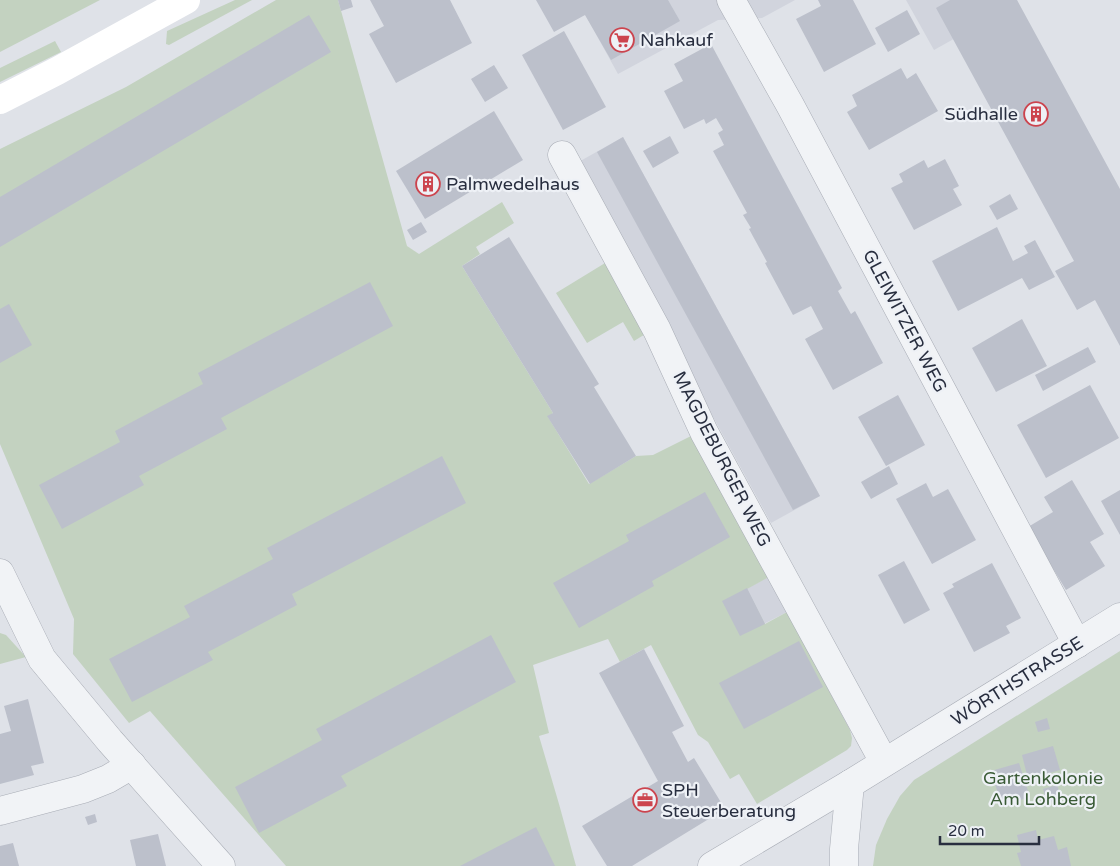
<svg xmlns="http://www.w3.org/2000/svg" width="1120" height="866" viewBox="0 0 1120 866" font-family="'Varela Round',sans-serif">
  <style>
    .built { fill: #d1d4dd }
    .green { fill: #c3d2c0 }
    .building { fill: #bcc0cb }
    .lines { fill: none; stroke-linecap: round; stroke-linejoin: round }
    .street-casing { stroke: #a8acb5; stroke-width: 29 }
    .street { stroke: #f1f3f6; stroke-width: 28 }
    .secondary { stroke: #fff; stroke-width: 28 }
    .labels { text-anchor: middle; stroke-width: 4.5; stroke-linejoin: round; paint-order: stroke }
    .poi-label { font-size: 18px; fill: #282e3f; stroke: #eef1f6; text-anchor: start }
    .street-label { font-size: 18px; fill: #282e3f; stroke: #eef1f6 }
    .park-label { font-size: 18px; fill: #395a35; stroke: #eef1f6 }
  </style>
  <rect width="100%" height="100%" fill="#dfe2e8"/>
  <g class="built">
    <polygon points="577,0 795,0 762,18 718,20 618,74"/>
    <polygon points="906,0 1017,0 1018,3 934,50"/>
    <polygon points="623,137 820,496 771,523 575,164"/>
    <polygon points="769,577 787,612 740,636 722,601"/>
  </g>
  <g class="green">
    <polygon points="0,0 100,0 0,52"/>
    <polygon points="235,0 252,0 169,45 166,44 167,31"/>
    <polygon points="276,0 338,0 407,246 419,254 502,202 514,223 476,247 480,254 462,266 553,413 548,417 589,484 636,456 653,455 693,435 769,577 747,589 765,624 787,612 850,730 852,738 851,746 847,750 757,804 739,774 730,779 708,742 698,735 651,645 620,662 608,639 533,665 549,733 539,736 559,804 576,866 286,866 150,711 129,723 73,654 74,619 0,444 0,149 126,87"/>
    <polygon points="55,41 61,52 0,82 0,68"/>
    <polygon points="610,260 647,333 634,341 623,322 587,343 556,293"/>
    <polygon points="0,633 6,635 26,657 0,664"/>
    <polygon points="1120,651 1120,866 873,866 876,845 887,819 900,796 914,780"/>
  </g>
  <g class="building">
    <polygon points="338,0 351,0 353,7 341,11"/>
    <polygon points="370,0 450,0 472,43 396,83 369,34 384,26"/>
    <polygon points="536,0 668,0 680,21 611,60 585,15 554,32"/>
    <polygon points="818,0 853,0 876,44 824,72 796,19 821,6"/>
    <polygon points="950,0 1017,0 1120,189 1120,346 1095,300 1077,310 1055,271 1074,261 936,8"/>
    <polygon points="907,10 920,34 888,52 875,28"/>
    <polygon points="309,15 331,52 0,247 0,197"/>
    <polygon points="564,31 606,107 563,130 522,55"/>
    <polygon points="711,44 842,288 838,291 851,314 855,311 883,363 833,390 805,339 823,329 811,306 793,315 765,263 767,262 749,229 751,228 743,215 747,213 713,151 724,145 718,133 723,130 716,118 706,124 704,119 684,129 664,91 683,81 674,64"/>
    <polygon points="494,65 508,88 485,102 471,79"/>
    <polygon points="901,68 907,79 916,73 938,111 869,150 847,112 857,106 852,95"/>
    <polygon points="494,111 523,160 425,219 396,171"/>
    <polygon points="670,136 679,153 653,168 643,151"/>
    <polygon points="623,137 820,496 793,510 597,152"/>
    <polygon points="945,159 959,186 953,189 962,205 914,230 891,188 903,182 899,174 924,160 928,168"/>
    <polygon points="1010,194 1018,209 997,220 989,206"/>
    <polygon points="421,222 427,232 413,240 407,230"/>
    <polygon points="997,227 1013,261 1028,253 1024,246 1035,240 1055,277 1029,290 1022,278 958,311 932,261"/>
    <polygon points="509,237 599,384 594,387 636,456 590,484 547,416 553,413 462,266"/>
    <polygon points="370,282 393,326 221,418 227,429 139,476 144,485 62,529 39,485 120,442 115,431 203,384 198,373"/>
    <polygon points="9,304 32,345 0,363 0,309"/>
    <polygon points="1022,319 1047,366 996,392 972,348"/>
    <polygon points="1088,347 1096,362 1043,391 1035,375"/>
    <polygon points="1090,385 1119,438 1046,478 1017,425"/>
    <polygon points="898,395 925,445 886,466 858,417"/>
    <polygon points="442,456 466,503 292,594 297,605 208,652 213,660 132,702 109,659 190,617 184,606 273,559 267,548"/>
    <polygon points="889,466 898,484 871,499 861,482"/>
    <polygon points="1072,480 1104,534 1090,542 1105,566 1066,590 1028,527 1053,512 1044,497"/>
    <polygon points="926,483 933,497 948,489 976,540 932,564 896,499"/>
    <polygon points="1120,490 1120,535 1101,501"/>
    <polygon points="705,492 730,537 652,581 654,586 579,628 553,583 629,541 626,535"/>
    <polygon points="904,561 930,610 904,624 878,575"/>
    <polygon points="992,563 1021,618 1006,626 1010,633 974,652 943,593 954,587 952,584"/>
    <polygon points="747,588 765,624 740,636 722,601"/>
    <polygon points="491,635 516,682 341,776 347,786 259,833 235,787 322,740 316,729"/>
    <polygon points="799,641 823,687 744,729 719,683"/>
    <polygon points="644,649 684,726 672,732 688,762 694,758 725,809 632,866 607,866 582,826 658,781 599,673"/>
    <polygon points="28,699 44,763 31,766 34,775 0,784 0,734 11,731 4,706"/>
    <polygon points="1047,718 1050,729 1038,732 1035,722"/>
    <polygon points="1053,746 1060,770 1028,779 1022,755"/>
    <polygon points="1019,763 1030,797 1002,806 991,771"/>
    <polygon points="1057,785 1062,799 1047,803 1043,789"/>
    <polygon points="95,814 97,822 88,825 85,817"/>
    <polygon points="536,827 555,866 460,866"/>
    <polygon points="1036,830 1038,840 1054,836 1058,850 1067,847 1071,866 1021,866 1017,853 1021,852 1017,835"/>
    <polygon points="158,834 166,866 136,866 130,840"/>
    <polygon points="13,843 19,866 0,866 0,846"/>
  </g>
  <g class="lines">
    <g class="street-casing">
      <g id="street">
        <polyline points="731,0 790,105 1077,644"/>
        <polyline points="562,155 657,330 704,432 884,762"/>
        <polyline points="0,573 42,659 110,741 221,866"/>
        <polyline points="0,811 83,789 108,779 132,765"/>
        <polyline points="712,866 850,784 1120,617"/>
        <polyline points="844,866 844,849 850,784"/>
      </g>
    </g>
    <use href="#street" class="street"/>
    <polyline class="secondary" points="0,100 57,71 186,0"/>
  </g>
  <defs>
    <g id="supermarket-ring" transform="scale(1.25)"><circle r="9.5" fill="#eef1f6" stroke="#cc444e" stroke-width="1.5"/><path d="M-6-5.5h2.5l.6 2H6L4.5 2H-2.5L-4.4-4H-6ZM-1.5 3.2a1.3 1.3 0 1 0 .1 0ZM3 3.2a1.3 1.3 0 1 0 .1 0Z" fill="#cc444e"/></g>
    <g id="building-ring" transform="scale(1.25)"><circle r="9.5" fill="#eef1f6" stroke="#cc444e" stroke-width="1.5"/><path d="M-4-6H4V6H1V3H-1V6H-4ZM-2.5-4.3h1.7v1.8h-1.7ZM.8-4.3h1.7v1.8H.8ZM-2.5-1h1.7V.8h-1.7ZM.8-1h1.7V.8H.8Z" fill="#cc444e"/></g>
    <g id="office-ring" transform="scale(1.25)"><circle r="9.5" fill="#eef1f6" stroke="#cc444e" stroke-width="1.5"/><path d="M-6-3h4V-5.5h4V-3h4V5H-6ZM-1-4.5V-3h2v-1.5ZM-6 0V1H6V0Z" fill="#cc444e"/></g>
  </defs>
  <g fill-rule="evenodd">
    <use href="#supermarket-ring" x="622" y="40"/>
    <use href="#building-ring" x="1036" y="114"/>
    <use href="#building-ring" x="428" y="184"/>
    <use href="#office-ring" x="645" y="800"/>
  </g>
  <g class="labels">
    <g class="poi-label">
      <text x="640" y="46">Nahkauf</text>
      <text x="1018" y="120" text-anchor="end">Südhalle</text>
      <text x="446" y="190">Palmwedelhaus</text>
      <text x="662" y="796">SPH<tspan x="662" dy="21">Steuerberatung</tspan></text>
    </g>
    <g class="street-label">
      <text transform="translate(905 321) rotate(62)" y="6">GLEIWITZER WEG</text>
      <text transform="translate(722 459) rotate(63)" y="6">MAGDEBURGER WEG</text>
      <text transform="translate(1017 681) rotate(-32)" y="6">WÖRTHSTRASSE</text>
    </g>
    <g class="park-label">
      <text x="1043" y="784">Gartenkolonie<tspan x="1043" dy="21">Am Lohberg</tspan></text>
    </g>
  </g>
  <path d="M940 836v8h99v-8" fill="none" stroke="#282e3f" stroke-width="2.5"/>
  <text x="948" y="836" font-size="15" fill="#282e3f" stroke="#eef1f6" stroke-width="4" paint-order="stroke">20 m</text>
</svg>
